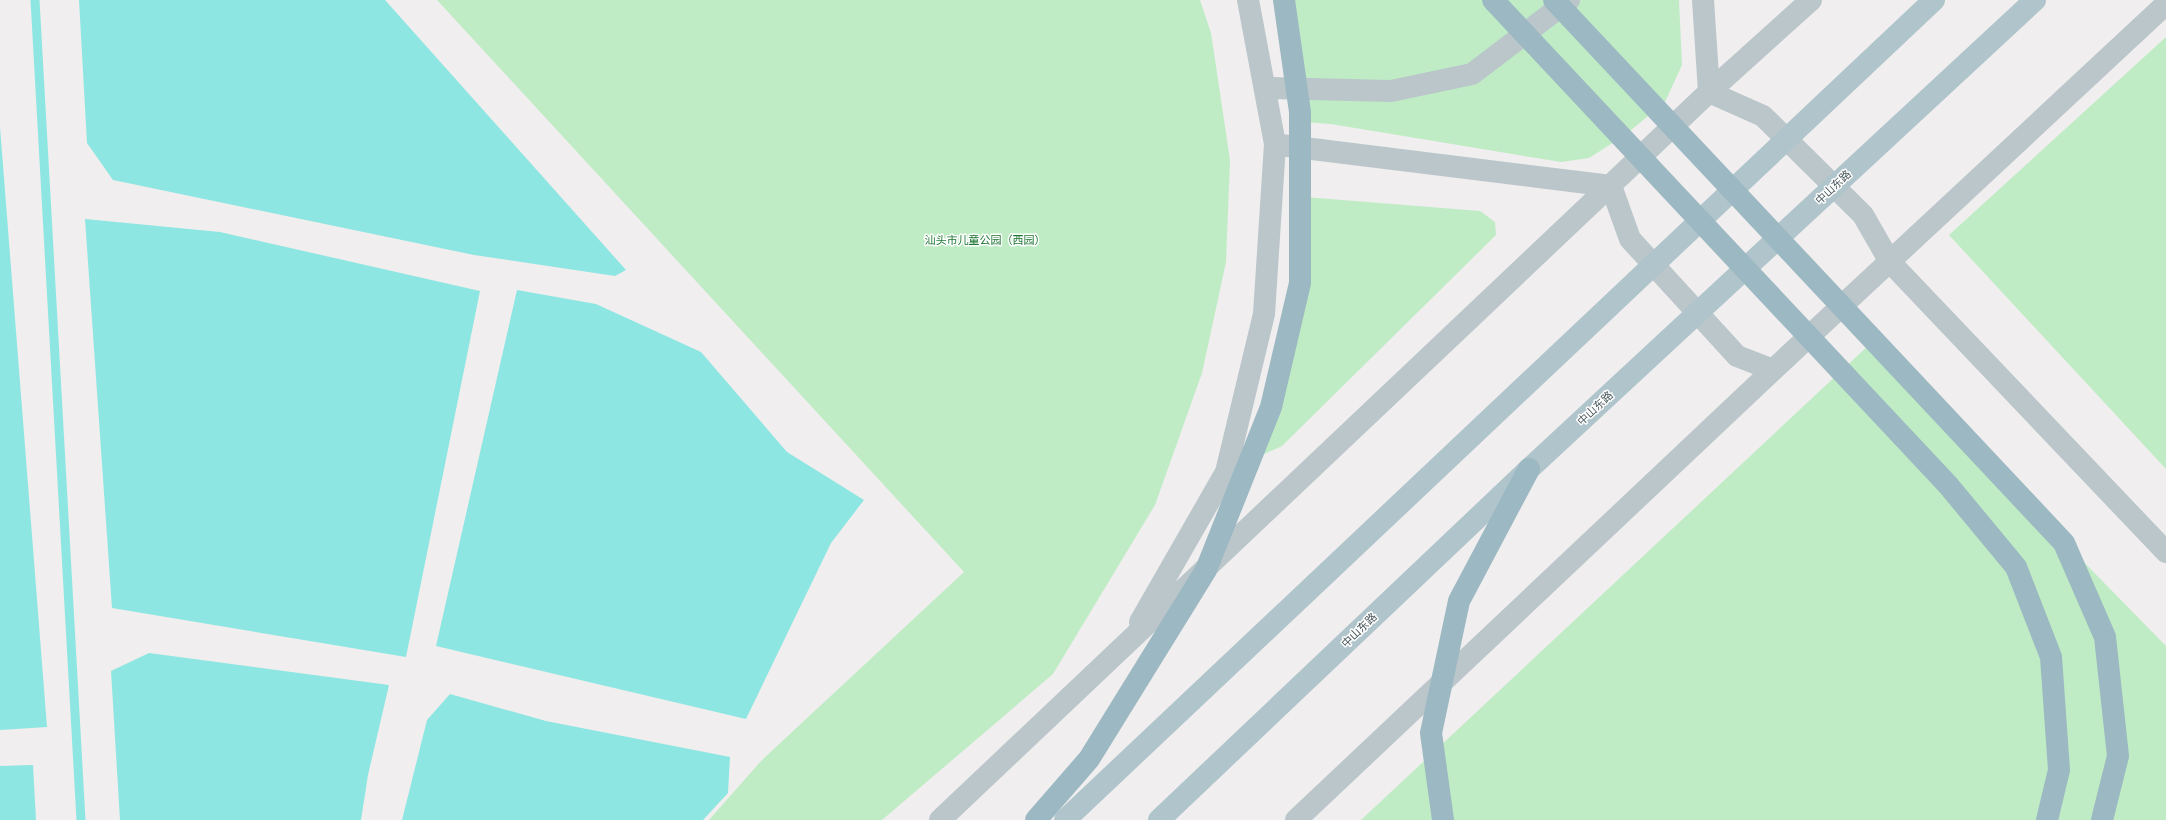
<svg xmlns="http://www.w3.org/2000/svg" width="2166" height="820" viewBox="0 0 2166 820" font-family="Inter,'Noto Sans SC',sans-serif">
  <style>
    .green { fill: #bfecc5 }
    .water { fill: #8ee6e2 }
    .lines { fill: none; stroke-linecap: round; stroke-linejoin: round }
    .stream { stroke: #8ee6e2; stroke-width: 9 }
    .tertiary { stroke: #bac6ca; stroke-width: 22 }
    .primary { stroke: #afc4cb; stroke-width: 22 }
    .trunk { stroke: #9cb8c2; stroke-width: 22 }
    .labels { text-anchor: middle; stroke-width: 3; stroke-linejoin: round; paint-order: stroke }
    .street-label { font-size: 11px; fill: #47565a; stroke: #fff }
    .park-label { font-size: 11px; fill: #1d7633; stroke: #fff }
  </style>
  <rect width="100%" height="100%" fill="#f0eeee"/>
  <g class="green">
    <polygon points="437,0 1200,0 1211,33 1230,160 1226,262 1202,373 1155,505 1053,674 882,820 709,820 761,761 964,572"/>
    <polygon points="1288,0 1679,0 1682,65 1665,102 1625,135 1589,158 1561,162 1331,124 1304,122"/>
    <polygon points="2166,37 2166,469 1949,235"/>
    <polygon points="1292,196 1480,211 1495,222 1496,235 1282,446 1262,455 1297,312"/>
    <polygon points="1870,344 2166,646 2166,820 1361,820"/>
  </g>
  <g class="water">
    <polygon points="79,0 385,0 626,270 615,276 474,255 113,180 87,143"/>
    <polygon points="0,127 47,727 0,730"/>
    <polygon points="85,219 220,232 480,291 406,657 112,608"/>
    <polygon points="517,290 596,304 701,352 787,452 864,500 831,543 746,719 436,646"/>
    <polygon points="149,653 389,685 368,775 361,820 120,820 111,671"/>
    <polygon points="450,694 546,721 730,757 728,793 703,820 402,820 427,720"/>
    <polygon points="33,765 36,820 0,820 0,766"/>
  </g>
  <g class="lines">
    <polyline class="stream" points="35,0 81,820"/>
    <g class="tertiary">
      <polyline points="1703,0 1709,92 1763,116 1863,215 1890,262 2166,552"/>
      <polyline points="1265,88 1391,91 1472,74 1569,0"/>
      <polyline points="1280,145 1611,186 1630,239 1737,356 1773,370"/>
      <polyline points="1140,622 1226,472 1264,314 1275,144 1248,0"/>
      <polyline points="940,820 1709,92 1811,0"/>
      <polyline points="1296,820 1773,370 2166,4"/>
    </g>
    <g class="primary">
      <polyline points="1065,820 1934,0"/>
      <polyline points="1159,820 1529,469 2035,0"/>
    </g>
    <g class="trunk">
      <polyline points="1493,0 1948,485 2016,567 2051,657 2059,770 2047,820"/>
      <polyline points="1554,0 2064,543 2105,637 2118,756 2102,820"/>
      <polyline points="1036,820 1089,759 1206,570 1271,407 1300,283 1300,112 1284,0"/>
      <polyline points="1443,820 1431,733 1459,601 1529,469"/>
    </g>
  </g>
  <g class="labels">
    <g class="street-label">
      <text transform="translate(1833 187) rotate(-43)" y="4">中山东路</text>
      <text transform="translate(1595 408) rotate(-43)" y="4">中山东路</text>
      <text transform="translate(1359 630) rotate(-44)" y="4">中山东路</text>
    </g>
    <g class="park-label">
      <text x="985" y="244">汕头市儿童公园（西园）</text>
    </g>
  </g>
</svg>
